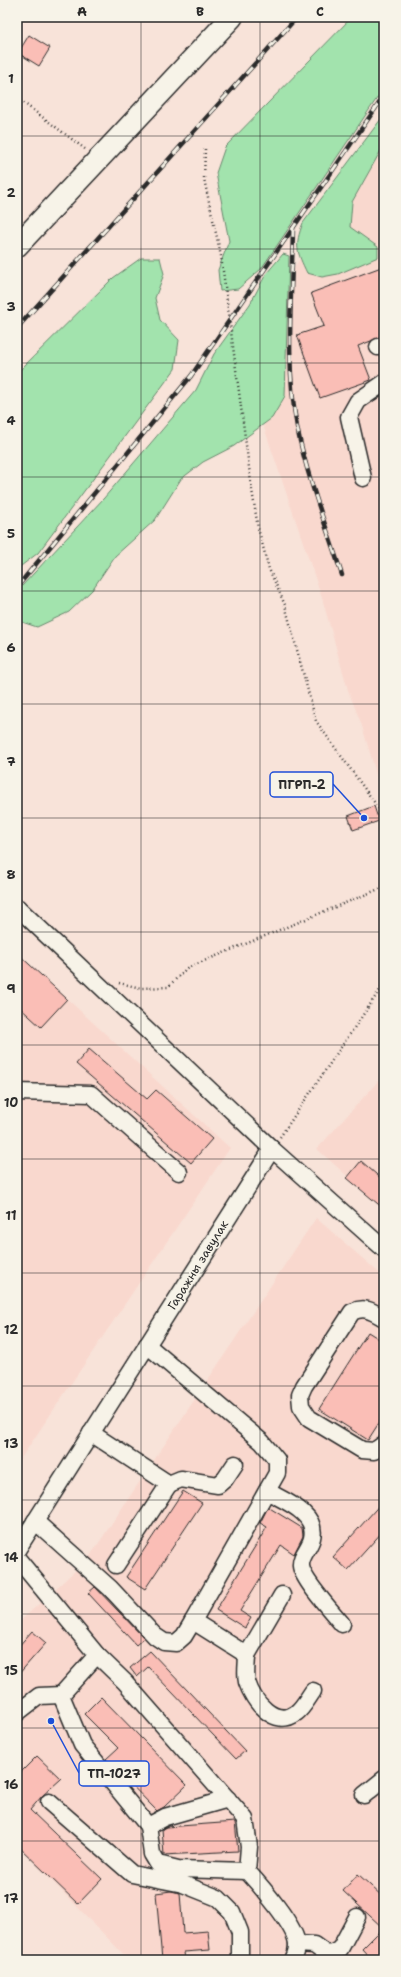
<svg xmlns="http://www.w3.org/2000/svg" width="401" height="1977" viewBox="0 0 401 1977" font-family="'Shantell Sans',sans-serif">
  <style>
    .built { fill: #f9d8ce }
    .green { fill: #a2e3ad; stroke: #66876c }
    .building { fill: #fabeb6; stroke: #2b2b2b }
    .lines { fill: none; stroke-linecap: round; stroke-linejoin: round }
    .minor-casing { stroke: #2b2b2b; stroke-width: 19 }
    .major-casing { stroke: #2b2b2b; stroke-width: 24 }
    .path { stroke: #2b2b2b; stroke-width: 2.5; stroke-dasharray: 1 3; stroke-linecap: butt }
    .minor { stroke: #f7f3e8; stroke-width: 16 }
    .major { stroke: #f7f3e8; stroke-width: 21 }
    .rail-casing { stroke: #2b2b2b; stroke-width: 4.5 }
    .rail { stroke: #f7f3e8; stroke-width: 3; stroke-dasharray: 9; stroke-linecap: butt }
    .grid { fill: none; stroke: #2b2b2b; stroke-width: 1; stroke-opacity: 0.55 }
    .labels { text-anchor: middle; stroke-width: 3.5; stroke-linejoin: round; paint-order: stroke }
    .street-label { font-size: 12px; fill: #2b2b2b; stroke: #f7f3e8 }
    .leader { fill: none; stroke: #1d4ed8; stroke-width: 1.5 }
    .callout-dot { fill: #1d4ed8; stroke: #f7f3e8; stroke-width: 1.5 }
    .callout { fill: #f7f3e8; stroke: #1d4ed8; stroke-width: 1.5 }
    .callout-label { font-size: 13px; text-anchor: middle; font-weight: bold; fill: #2b2b2b }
    .neatline { fill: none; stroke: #2b2b2b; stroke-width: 1.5 }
    .grid-label { font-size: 13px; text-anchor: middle; font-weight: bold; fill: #2b2b2b }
  </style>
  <rect width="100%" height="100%" fill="#f8e3d9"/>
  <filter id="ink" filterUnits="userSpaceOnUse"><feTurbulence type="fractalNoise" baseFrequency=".025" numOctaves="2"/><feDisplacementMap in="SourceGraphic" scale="8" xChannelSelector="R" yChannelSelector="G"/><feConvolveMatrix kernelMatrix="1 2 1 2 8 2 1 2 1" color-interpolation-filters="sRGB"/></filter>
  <g filter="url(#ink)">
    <g class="built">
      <polygon points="384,133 384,800 361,723 348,690 322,598 238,351"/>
      <polygon points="17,953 230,1148 17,1464"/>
      <polygon points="380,1079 384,1082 384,1209 317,1149"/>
      <polygon points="316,1218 384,1277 384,1960 129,1960 17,1845 17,1624 88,1559"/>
    </g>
    <g class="green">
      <polygon points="352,17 384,17 384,88 261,269 238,289 220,291 218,270 229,241 216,173 225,147"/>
      <path d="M384 115V145L352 202 350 227 378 247V257L338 274 322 277 307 273C297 252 294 246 303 223Z"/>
      <path d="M283 254 289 256 285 396 272 418 234 446 203 462 181 479 155 520 115 556 92 590 69 612 37 627 19 621C14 611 17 596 21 587L104 498 196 390 214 354 250 304 266 274Z"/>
      <polygon points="141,258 160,258 164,274 155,298 160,320 179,340 175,369 38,553 17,569 17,373 113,278"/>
    </g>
    <g class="building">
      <polygon points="29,35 50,48 39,66 18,53"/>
      <polygon points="384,266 384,336 358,346 371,380 320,398 297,335 324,326 311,293"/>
      <polygon points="374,806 379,821 353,830 348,816"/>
      <polygon points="17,953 67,999 41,1027 17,1005"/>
      <polygon points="89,1049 147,1099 156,1090 212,1139 191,1163 76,1064"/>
      <polygon points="361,1161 384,1181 384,1209 347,1178"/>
      <polygon points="368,1332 384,1342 384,1415 368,1440 319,1409"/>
      <polygon points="183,1491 202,1503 145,1589 126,1577"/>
      <polygon points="384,1500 384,1530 348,1570 333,1557"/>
      <polygon points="268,1507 302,1528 303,1536 294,1554 281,1545 240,1611 251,1618 245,1628 216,1610 267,1527 260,1523"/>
      <polygon points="95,1587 144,1638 136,1645 88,1593"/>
      <polygon points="32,1631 46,1643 17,1676 17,1648"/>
      <polygon points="150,1651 245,1751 236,1759 148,1667 137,1677 130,1668"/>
      <polygon points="101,1697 187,1785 164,1807 157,1811 106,1759 118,1748 84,1714"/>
      <polygon points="37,1756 61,1779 42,1796 30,1810 102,1879 78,1904 17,1845 17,1776"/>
      <polygon points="235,1822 238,1851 164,1855 162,1829 166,1827"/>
      <polygon points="358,1874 384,1898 384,1953 377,1960 372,1960 362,1949 383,1928 343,1891"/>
      <polygon points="171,1891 180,1893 183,1933 208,1931 210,1950 184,1952 185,1960 162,1960 156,1893"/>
    </g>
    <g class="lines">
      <g class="minor-casing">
        <g id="minor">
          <polyline points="378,347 384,345"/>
          <polyline points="363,478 349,417 358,401 384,383"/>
          <polyline points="17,907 272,1149 384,1249"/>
          <polyline points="17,1092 91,1094 179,1172"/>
          <path d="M384 1318C372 1311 365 1306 352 1312L304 1386 300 1395 301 1406 309 1418 362 1450 374 1451 384 1444"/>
          <polyline points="147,1345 262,1442 277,1460 277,1473 193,1621 247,1655 282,1595"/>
          <polyline points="91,1433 169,1484 116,1565"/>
          <polyline points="169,1484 181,1479 218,1485 225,1479 235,1464"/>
          <path d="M267 1491C284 1501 318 1513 312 1538 310 1548 300 1556 301 1566 302 1579 333 1613 342 1624"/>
          <polyline points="35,1521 110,1588 155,1636 164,1642 176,1643 184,1636 193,1621"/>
          <polyline points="17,1550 272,1149"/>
          <path d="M17 1558 97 1655 125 1682 245 1819 249 1847 247 1871C259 1884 297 1927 297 1945 297 1949 295 1956 293 1960"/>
          <polyline points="97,1655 61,1695 82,1745 148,1826 165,1817 228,1799"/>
          <path d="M247 1655C247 1663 245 1674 247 1682 253 1701 275 1729 296 1713 303 1708 308 1698 313 1691"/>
          <polyline points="17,1713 39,1696 61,1695"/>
          <polyline points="364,1795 384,1779"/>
          <polyline points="49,1802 132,1874 183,1884 218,1898 232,1912 240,1932 240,1960"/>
          <polyline points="148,1826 152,1854 158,1864 178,1869 247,1871"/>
          <polyline points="297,1944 314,1945 325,1953 331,1954 340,1949 357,1917"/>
        </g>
      </g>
      <g class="major-casing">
        <polyline id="major" points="17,246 232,17"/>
      </g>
      <g class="path">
        <polyline points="17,98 85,149"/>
        <polyline points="205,149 204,179 221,256 252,490 258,528 269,569 285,605 316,721 380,810 384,823"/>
        <polyline points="119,983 141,988 168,987 187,968 384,887"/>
        <polyline points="280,1137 384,984"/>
      </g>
      <use href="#minor" class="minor"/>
      <use href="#major" class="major"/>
      <g class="rail-casing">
        <g id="rail">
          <path d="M293 228C292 293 285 363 297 427 307 477 326 526 342 575"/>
          <polyline points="17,328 297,17"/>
          <polyline points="17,587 191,376 384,96"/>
        </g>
      </g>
      <use href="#rail" class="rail"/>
    </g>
  </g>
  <path class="grid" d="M141 17V1960M260 17V1960M17 136H384M17 249H384M17 363H384M17 477H384M17 591H384M17 704H384M17 818H384M17 932H384M17 1045H384M17 1159H384M17 1273H384M17 1386H384M17 1500H384M17 1614H384M17 1728H384M17 1841H384"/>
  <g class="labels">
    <g class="street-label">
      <text transform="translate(198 1265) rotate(-58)" y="4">Гаражны завулак</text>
    </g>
  </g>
  <path class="leader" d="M364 818L333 784M51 1721L79 1773"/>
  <g class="callout-dot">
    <circle cx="364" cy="818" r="4"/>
    <circle cx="51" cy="1721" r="4"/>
  </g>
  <g class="callout">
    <rect x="270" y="772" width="63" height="25" rx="4"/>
    <rect x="79" y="1761" width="70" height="25" rx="4"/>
  </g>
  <g class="callout-label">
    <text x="302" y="789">ПГРП-2</text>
    <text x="114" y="1778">ТП-1027</text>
  </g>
  <rect width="401" height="1977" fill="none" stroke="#f7f3e8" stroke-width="44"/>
  <rect x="22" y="22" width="357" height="1933" class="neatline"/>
  <g class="grid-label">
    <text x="82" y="16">A</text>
    <text x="200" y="16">B</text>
    <text x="320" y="16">C</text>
    <text x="11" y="83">1</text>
    <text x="11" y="197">2</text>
    <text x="11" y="311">3</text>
    <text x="11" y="425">4</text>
    <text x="11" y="538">5</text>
    <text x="11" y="652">6</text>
    <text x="11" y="766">7</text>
    <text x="11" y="879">8</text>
    <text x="11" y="993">9</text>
    <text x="11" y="1107">10</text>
    <text x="11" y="1220">11</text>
    <text x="11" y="1334">12</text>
    <text x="11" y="1448">13</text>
    <text x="11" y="1562">14</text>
    <text x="11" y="1675">15</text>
    <text x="11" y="1789">16</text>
    <text x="11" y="1903">17</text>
  </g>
</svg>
